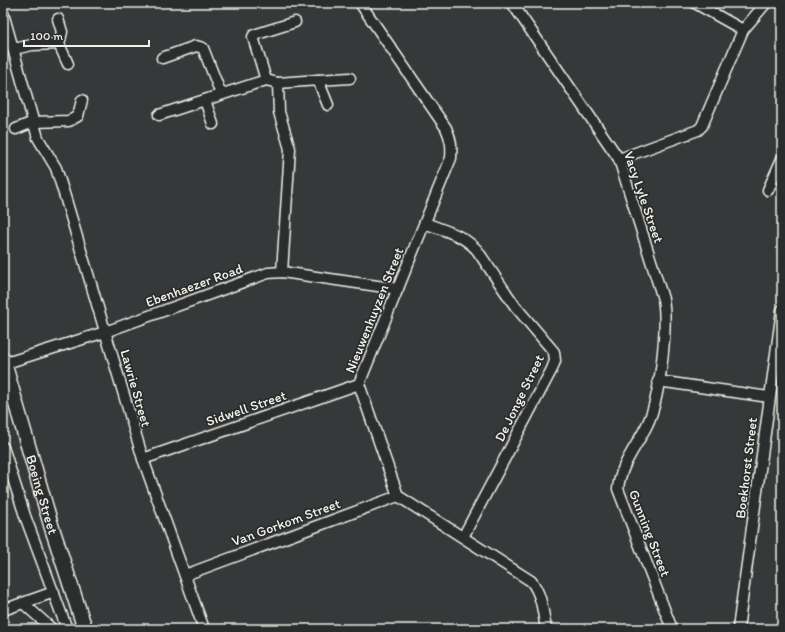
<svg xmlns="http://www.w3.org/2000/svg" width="785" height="632" viewBox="0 0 785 632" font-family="Itim,sans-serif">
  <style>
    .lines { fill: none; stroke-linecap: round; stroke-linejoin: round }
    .street-casing { stroke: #f4f1e8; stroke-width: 13 }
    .secondary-casing { stroke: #f4f1e8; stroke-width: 17 }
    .street { stroke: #2a2d2e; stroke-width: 10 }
    .secondary { stroke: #2a2d2e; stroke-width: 14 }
    .labels { text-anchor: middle; stroke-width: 3.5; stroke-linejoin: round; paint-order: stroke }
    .street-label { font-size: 14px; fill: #f4f1e8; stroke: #2a2d2e }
  </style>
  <rect width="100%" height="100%" fill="#363939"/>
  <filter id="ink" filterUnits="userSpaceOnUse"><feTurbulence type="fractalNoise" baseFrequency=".025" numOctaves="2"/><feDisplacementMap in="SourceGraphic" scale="8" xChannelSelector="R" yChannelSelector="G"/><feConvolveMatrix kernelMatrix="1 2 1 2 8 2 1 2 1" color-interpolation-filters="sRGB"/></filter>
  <g filter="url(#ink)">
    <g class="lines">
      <g class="street-casing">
        <g id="street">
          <path d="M360 3 446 128C451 139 452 146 451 158L359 384 398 496 531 581C542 594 543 613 546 629"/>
          <path d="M512 3 619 159 663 299C668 328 660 399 647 425 637 446 620 465 618 489L672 629"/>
          <polyline points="695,3 743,30"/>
          <polyline points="3,13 38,138 56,168 66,200 143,459 204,629"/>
          <polyline points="58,19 62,32 59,44"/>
          <polyline points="14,49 32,45 59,44 68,64"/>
          <polyline points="162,58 196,46 203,48 221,94"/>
          <polyline points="266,80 253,37 254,35 295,22"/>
          <polyline points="318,80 350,78"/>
          <polyline points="278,83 279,112 290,149 282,272"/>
          <polyline points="205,100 213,124"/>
          <polyline points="159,115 266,80 278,83 318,80 328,105"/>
          <polyline points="16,129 33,122 69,121 78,116 82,100"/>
          <polyline points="619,159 698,130 702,126 743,30 766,3"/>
          <polyline points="768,190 782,159"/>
          <path d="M425 223C445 231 462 234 477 250L515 306 554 352 555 361 552 369 463 537"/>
          <polyline points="3,364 105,332 268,273 282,272 398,289"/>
          <polyline points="658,381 769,397"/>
          <polyline points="3,447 25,516 67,629"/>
          <polyline points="143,459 359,384"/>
          <polyline points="185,575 398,496"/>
          <polyline points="23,603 52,629"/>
          <polyline points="3,610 54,592"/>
          <polyline points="738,629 782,310"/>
        </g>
      </g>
      <g class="secondary-casing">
        <g id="secondary">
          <path id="s1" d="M3 359 51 525 85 629"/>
        </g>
      </g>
      <use href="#street" class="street"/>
      <use href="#secondary" class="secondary"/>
    </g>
  </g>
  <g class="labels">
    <g class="street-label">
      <text transform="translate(644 197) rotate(71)" y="5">Vacy Lyle Street</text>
      <text transform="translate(194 285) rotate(-20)" y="5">Ebenhaezer Road</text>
      <text transform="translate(374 310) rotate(-68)" y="5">Nieuwenhuyzen Street</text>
      <text transform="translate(136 388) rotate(74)" y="5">Lawrie Street</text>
      <text transform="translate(519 398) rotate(-64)" y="5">De Jonge Street</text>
      <text transform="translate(246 408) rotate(-19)" y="5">Sidwell Street</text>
      <text transform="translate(746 468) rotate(-83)" y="5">Boekhorst Street</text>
      <text dy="5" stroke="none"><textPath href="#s1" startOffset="141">Boeing Street</textPath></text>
      <text transform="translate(286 522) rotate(-20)" y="5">Van Gorkom Street</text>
      <text transform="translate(650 533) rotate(69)" y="5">Gunning Street</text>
    </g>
  </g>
  <rect width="785" height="632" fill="none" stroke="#2a2d2e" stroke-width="16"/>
  <rect x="8" y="8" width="769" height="616" fill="none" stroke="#f4f1e8" stroke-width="1.5" filter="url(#ink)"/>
  <path d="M24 40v6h125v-6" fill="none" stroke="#f4f1e8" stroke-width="2"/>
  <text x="30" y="40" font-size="12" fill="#f4f1e8" stroke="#2a2d2e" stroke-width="3" paint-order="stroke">100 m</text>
</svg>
